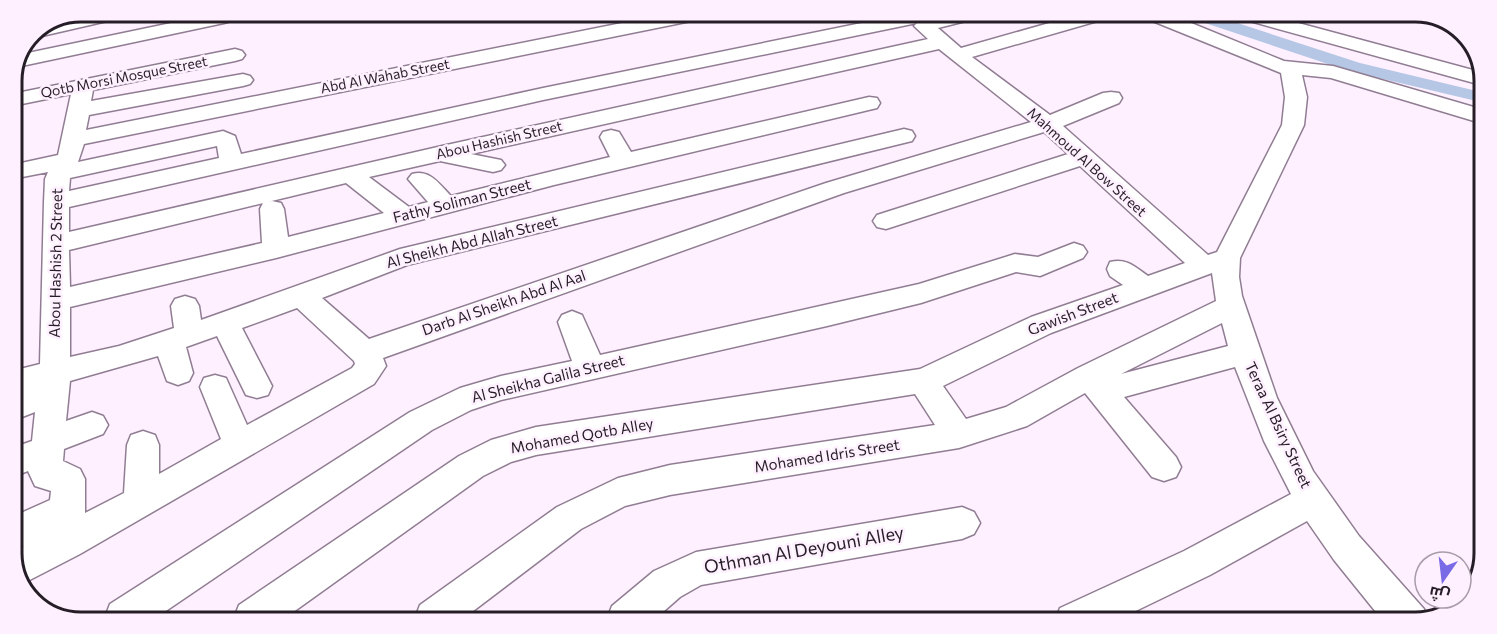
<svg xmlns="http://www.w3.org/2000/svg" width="1497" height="634" viewBox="0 0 1497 634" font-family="Commissioner,Cairo,sans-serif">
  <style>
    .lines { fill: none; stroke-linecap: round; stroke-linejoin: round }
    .canal { fill: #b5c7e4; fill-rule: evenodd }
    .minor-casing { stroke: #917d93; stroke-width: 3 }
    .minor { fill: #fff; fill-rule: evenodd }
    .labels { text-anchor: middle; stroke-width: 5; stroke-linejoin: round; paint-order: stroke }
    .far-street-label { font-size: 14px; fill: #261e27; stroke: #fef0ff }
    .street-label { font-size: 15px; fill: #261e27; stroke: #fef0ff }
    .near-street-label { font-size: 18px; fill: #261e27; stroke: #fef0ff }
    .rim { fill: none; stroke: #261e27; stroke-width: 3 }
  </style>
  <rect width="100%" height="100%" fill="#fef0ff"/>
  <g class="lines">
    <polygon class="canal" points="1191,16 1216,16 1360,63 1485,93 1485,103 1349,71 1193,19"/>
    <g class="minor-casing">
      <g id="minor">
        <polygon points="99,12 131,12 129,16 29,39 33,32 56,22"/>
        <polygon points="219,13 231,13 233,17 231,21 224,23 17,67 23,54"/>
        <path d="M667 14H705L703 18 696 20 84 144 78 162 223 131 235 136 241 154 543 88 901 15H921L923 18 921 21 944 15H976L974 19 938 28 961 48 1074 16H1103L1101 20 972 57 1050 115 1103 93 1111 92 1119 93 1122 98 1119 103 1063 126 1208 255 1217 252 1282 125 1285 97 1281 73 1150 20 1148 16H1174L1284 61 1333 66 1484 110V124L1331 78 1302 75 1307 97 1304 125 1240 258 1239 277 1242 296 1277 398 1313 471 1359 536 1424 609 1428 618 1416 622H1384L1334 560 1307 521 1210 575 1115 621H1055L1060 608 1184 551 1291 494 1264 441 1235 367 1124 397 1176 457 1181 467 1176 477 1164 481 1152 477 1085 393 1027 426 959 448 670 495 625 506 581 529 464 618H415L420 605 557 507 618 478 670 465 935 425 915 394 536 455 511 462 483 476 285 618H234L239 605 459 456 491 440 536 427 920 369 1031 317 1123 285 1110 276 1107 269 1110 262C1127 258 1135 267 1148 276L1185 263 1080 166 886 229 877 227 873 221 877 215 1068 154 1044 132 844 193 383 358 386 366 374 384 80 554 22 584 12 552 24 546 12 550V517L50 500 51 491 35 486 28 471 12 477V448L32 441 35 412 12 421V371L40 364 44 202 45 179 48 172 12 179V165L58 155 71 94 12 106V94L235 49 242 51 245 55 242 59 235 61 93 90 91 101 243 74 250 76 253 80 250 84 243 86 89 115 86 130ZM917 23 914 26 928 39 442 146 69 232V207L543 100ZM939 49 1031 122 826 183 369 339 322 298 407 265 912 141 915 136 912 131 904 129 400 249 201 320 199 306 195 299 185 296 175 299 171 306 174 328 119 346 70 357V307L276 258 554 185 877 108 880 103 877 98 869 97 631 152 619 132 611 130 603 132 600 137 610 157 451 196C439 184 430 169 412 174L408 179 428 202 409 207 369 177 440 161 493 172 501 170 505 165 501 160 471 154ZM217 146 219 158 69 191 70 178ZM346 183 384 213 288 237 284 209 281 203 272 201 263 203 260 209 262 243 70 287 69 250ZM1212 273 1216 301 1078 368 1006 407 966 419 943 386 1051 333ZM297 308 354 361 355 364 352 368 247 425 226 378 215 375 204 378 200 387 221 439 159 474V445L155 435 143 431 131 435 127 445 124 493 85 513V479L80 469 63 461 64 449 103 434 108 425 103 416 92 412 66 421 70 381 158 356 167 381 178 385 189 381 193 373 186 347 217 336 246 395 257 398 268 395 272 386 242 328ZM1222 323 1228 346 1121 374Z"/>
        <polygon points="1244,16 1276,17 1484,73 1485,86 1246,20"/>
        <polygon points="1074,243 1083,246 1087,252 1083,258 1040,276 1016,272 921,303 827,326 501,400 471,410 432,430 157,617 105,617 110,604 410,412 460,388 501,376 572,361 558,322 562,315 572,311 582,315 600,355 919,284 1015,254 1038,257"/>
        <polygon points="962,507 974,512 980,523 974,534 962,539 701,585 680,597 655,619 607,619 612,606 654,571 696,552"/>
      </g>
    </g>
    <use href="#minor" class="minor"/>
  </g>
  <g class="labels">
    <g class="far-street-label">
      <text transform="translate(385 76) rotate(-11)" y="5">Abd Al Wahab Street</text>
      <text transform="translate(124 77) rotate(-11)" y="5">Qotb Morsi Mosque Street</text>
      <text transform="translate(499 140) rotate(-13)" y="5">Abou Hashish Street</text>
      <text transform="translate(1087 162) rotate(42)" y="5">Mahmoud Al Bow Street</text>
    </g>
    <g class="street-label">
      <text transform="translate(462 201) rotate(-14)" y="5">Fathy Soliman Street</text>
      <text transform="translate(472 242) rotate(-14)" y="5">Al Sheikh Abd Allah Street</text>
      <text transform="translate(56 263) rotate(-89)" y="5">Abou Hashish 2 Street</text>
      <text transform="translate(504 303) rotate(-19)" y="5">Darb Al Sheikh Abd Al Aal</text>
      <text transform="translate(1073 314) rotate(-21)" y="5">Gawish Street</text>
      <text transform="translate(548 379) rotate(-14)" y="5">Al Sheikha Galila Street</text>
      <text transform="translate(1278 425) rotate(65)" y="5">Teraa Al Bsiry Street</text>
      <text transform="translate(582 436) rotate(-10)" y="5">Mohamed Qotb Alley</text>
      <text transform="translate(827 456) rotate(-9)" y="5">Mohamed Idris Street</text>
    </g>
    <g class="near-street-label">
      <text transform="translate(804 550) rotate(-10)" y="6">Othman Al Deyouni Alley</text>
    </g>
  </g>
  <path d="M0 0H1497V634H0ZM81 22H1415A59 59 0 0 1 1474 81V553A59 59 0 0 1 1415 612H81A59 59 0 0 1 22 553V81A59 59 0 0 1 81 22Z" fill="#fef0ff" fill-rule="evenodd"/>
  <path class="rim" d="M81 22H1415A59 59 0 0 1 1474 81V553A59 59 0 0 1 1415 612H81A59 59 0 0 1 22 553V81A59 59 0 0 1 81 22Z"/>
  <g transform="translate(1443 580) rotate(194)"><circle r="28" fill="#fef0ff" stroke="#a89ca9" stroke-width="1.5"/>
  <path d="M0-4.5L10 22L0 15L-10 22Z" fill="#796ae5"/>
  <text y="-9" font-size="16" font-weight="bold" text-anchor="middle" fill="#261e27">ش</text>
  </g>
</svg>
